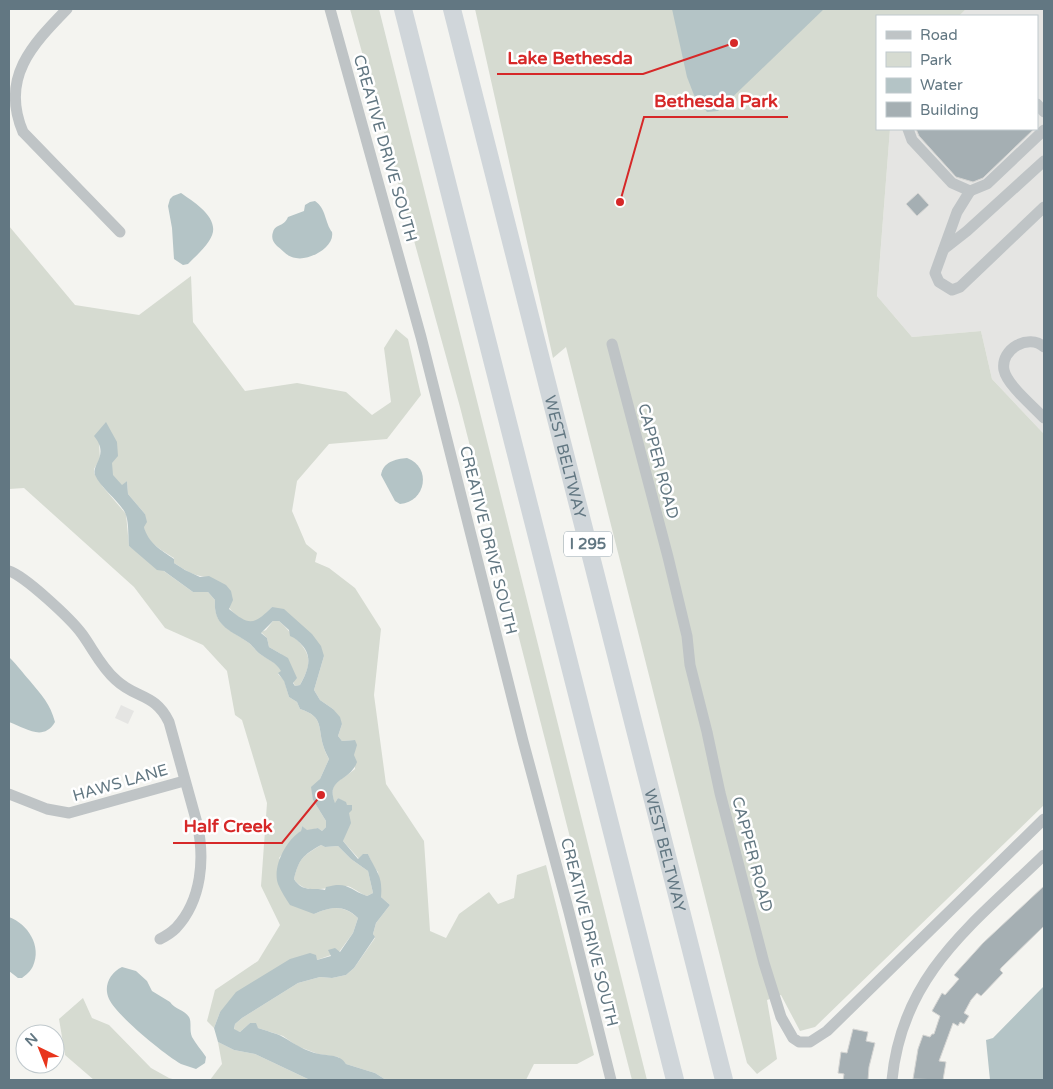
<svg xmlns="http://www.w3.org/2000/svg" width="1053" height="1089" viewBox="0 0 1053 1089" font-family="'Varela Round',sans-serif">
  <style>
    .built { fill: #e5e5e3 }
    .green { fill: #d6dbd1 }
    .water { fill: #b4c4c6; fill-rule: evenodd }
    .building { fill: #a5afb3; stroke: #d5d5d3 }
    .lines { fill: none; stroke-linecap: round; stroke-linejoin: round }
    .minor { stroke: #bfc4c6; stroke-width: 11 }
    .highway { stroke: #d0d6da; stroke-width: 18 }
    .labels { text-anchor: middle; stroke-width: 5; stroke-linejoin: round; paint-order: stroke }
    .shield { fill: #fff; stroke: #91a0a8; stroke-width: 1 }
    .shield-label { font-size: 15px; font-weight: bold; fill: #627782 }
    .street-label { font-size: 16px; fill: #627782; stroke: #fff }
    .leader { fill: none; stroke: #d62828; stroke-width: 2 }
    .callout-dot { fill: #d62828; stroke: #fff; stroke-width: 2 }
    .callout-label { font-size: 18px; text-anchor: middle; font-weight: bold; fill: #d62828; stroke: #fff; stroke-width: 5; stroke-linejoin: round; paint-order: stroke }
  </style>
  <rect width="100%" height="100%" fill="#f4f4f0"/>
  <g class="built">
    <polygon points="966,9 1044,9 1044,434 992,379 981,331 912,337 877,296 890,129 1037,129 1037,16 959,16"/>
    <polygon points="121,705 134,711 128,724 115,718"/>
  </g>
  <g class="green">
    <polygon points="350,9 379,9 647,1080 632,1080 460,407"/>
    <polygon points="475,9 966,9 959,16 877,16 877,129 890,129 877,296 912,337 981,331 992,379 1044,434 1044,805 815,1027 800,1031 781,995 767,1000 777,1059 757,1074 747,1063 566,347 553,358"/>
    <path d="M9 226 75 305 139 315 191 276 193 322 245 391 297 383 346 392 372 415 391 402 384 348 396 329 408 339 421 395 387 439 329 444 297 481 292 511 306 544 317 553 315 562 329 568 355 588 381 629 374 695 386 784 424 841 430 931 446 938 459 914 489 892 498 904 514 898 517 875 546 865 594 1055 577 1064H534L526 1080H386L375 1073 346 1064 338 1057 318 1054 297 1046 283 1036 258 1028 250 1023 240 1032 234 1030 235 1024 242 1018 298 983 320 977 332 978 346 975 354 968 375 938 373 934 376 923 390 905 381 897 378 872 373 866 368 854 359 859 343 841 347 805 338 798 335 804C327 782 340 782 355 769L354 755 355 740 342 741 338 736 342 724 333 709 320 700 314 690 324 656 272 607C267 612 261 621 254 622 234 625 218 590 209 577 195 577 185 570 174 563V558C163 551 145 542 144 527 143 523 145 518 145 514L128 494 127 481 122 486 112 475V463L99 442 100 459 94 469V473L103 487 126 514 129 546 193 592H208L215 600C213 627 232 630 249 643 253 646 256 651 260 654 269 660 276 662 282 671L278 674 284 680 289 697 297 702 300 709C325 717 317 728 324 748 325 752 327 755 329 759L320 779 313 800 326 821V827L322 831 318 828 307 831 302 826 301 831 279 858 314 914C331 907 342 904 358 918L353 933 339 952 329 950 331 955 317 960 220 1012 214 1028 207 1021 215 990 258 961 280 925 261 886 267 803 242 720 235 715 227 671 203 645 165 628 134 587 24 488 9 489Z"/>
    <path d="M273 621H279C286 627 290 633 296 639 313 656 311 665 300 685L295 686 281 654 269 647 267 638 261 632 266 630Z"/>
    <path d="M321 845 325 847 338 846 351 859 368 871 373 893 367 896C360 894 352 886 346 886 328 886 306 897 294 879 299 858 303 856 321 845Z"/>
    <polygon points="83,998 92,1018 109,1025 151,1068 169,1078 176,1080 94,1080 65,1055 59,1019"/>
    <polygon points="218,1042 234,1050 255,1054 310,1080 210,1080 222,1064"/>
  </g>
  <g class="water">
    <polygon points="672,9 824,9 718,111 707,112 694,95 687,77"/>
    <path d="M181 193C195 203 224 220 209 241 204 249 195 257 188 264L183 265 174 259 172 228 168 206 170 199 173 196Z"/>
    <path d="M315 201C326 208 325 223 332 232 335 247 309 261 296 258 287 257 284 251 277 246 273 242 271 238 273 232 276 223 283 228 288 217L304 211 305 205 310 202Z"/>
    <path d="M106 422 117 442 118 456 112 463 113 475 122 485 127 481 128 494 145 514 147 522 144 527C148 543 161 550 174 559V563L185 570 200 577 209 576 226 585 231 591 233 600 229 609C249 626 254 625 272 607L284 609 312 634 321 646 324 656 314 690 320 700 333 709 340 717 342 724 338 736 342 741 355 740 357 745 354 755 357 762C350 782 325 778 335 803L338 798 346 802 347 805H352V810L349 813 351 823 343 841 358 859 363 854H368C376 872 383 875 381 897L390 905 376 923 373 934 375 937 354 968 346 975 332 978 320 977 298 983 242 1018 235 1024 234 1029 240 1032 250 1023H256L258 1028C266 1031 276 1033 283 1037 295 1044 305 1051 319 1054 329 1056 340 1054 346 1064L375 1073 386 1080H310L255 1054 234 1050 218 1042 214 1028 220 1012 236 992 290 959 310 953 316 955 317 960 331 956 328 950 335 948 340 952 353 933 358 918C343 904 331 907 314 914L290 905C286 899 281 891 278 884 272 867 286 840 301 831L302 826 307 830 318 828 322 831 326 827V821L313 800 311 787 320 779 329 759C327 755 325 751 324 748 317 728 325 717 300 709L297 702 289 697 284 681 278 673 281 671C276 662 268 660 260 654 256 651 253 646 249 643 231 630 213 627 215 600L208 592H193L164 571 157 570 129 546C128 536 129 524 126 515 122 503 101 489 95 475 91 465 110 455 94 436ZM273 621H279L289 630 290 636C295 638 297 640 300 643 314 656 308 671 300 685L295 686 293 683 297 678 288 658 269 647 267 638 261 633ZM321 845 325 847 338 846 351 859 368 871 373 893 367 896C348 889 348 881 326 887L325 890C312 887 303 893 294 879 299 859 303 855 321 845Z"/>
    <path d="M407 458C432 467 426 502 400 504L395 501 381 475C383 462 395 459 407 458Z"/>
    <path d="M9 657C18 666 22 672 30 681 42 696 50 703 55 722 43 742 26 728 9 722Z"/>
    <path d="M9 917C28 924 42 946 33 966 31 971 26 975 22 978H18L9 971Z"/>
    <path d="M122 967 136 971 147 981 152 991 170 1002C174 1009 185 1010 189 1017 192 1022 189 1030 192 1037 196 1044 202 1051 206 1057L205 1063 196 1069C191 1067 186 1066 181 1064 164 1054 118 1017 109 999 103 986 110 973 122 967Z"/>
    <polygon points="1044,986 1044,1080 990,1080 986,1040 993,1038"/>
  </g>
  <g class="building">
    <polygon points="916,129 1034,129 983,178 973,182 956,177 919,136"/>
    <polygon points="918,193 929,205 917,216 906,204"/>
    <polygon points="1044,886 1044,926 1001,968 1000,970 1003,973 981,996 977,993 971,1000 964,1013 969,1016 964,1024 960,1022 958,1026 953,1023 939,1061 946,1062 943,1080 913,1079 918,1049 923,1035 930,1037 932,1034 934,1034 940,1016 932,1011 942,993 945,995 959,979 954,975 983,943"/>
    <polygon points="853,1029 868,1032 866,1041 875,1043 869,1067 868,1080 843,1080 844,1074 838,1073 841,1052 847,1053"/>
  </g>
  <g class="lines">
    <g class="minor">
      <path d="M67 9C32 45 0 78 23 132L120 232"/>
      <polyline points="330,9 421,337 523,741 569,912 611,1080"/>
      <polyline points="1037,104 1044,112"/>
      <polyline points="908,129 912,140 952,183 970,191 987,184 1044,130"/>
      <polyline points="970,191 957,212 935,273 939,282 952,290 960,287 1044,207"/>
      <polyline points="944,249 967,231 1044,161"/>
      <polyline points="612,344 668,557 687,636 690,665 707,732 720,793 764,963 781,1017 793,1038 799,1042 810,1042 827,1031 1044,819"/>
      <path d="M1044 347C1029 333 1000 349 1004 370 1007 385 1033 406 1044 418"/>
      <path d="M9 571C25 576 71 619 82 634 93 649 101 667 116 680 136 699 155 693 169 722L197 823C205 858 202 900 176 928 172 932 166 936 160 939"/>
      <polyline points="9,794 47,809 69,813 184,781"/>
      <path d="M892 1080C902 974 973 924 1044 855"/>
    </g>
    <g class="highway">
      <polyline points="403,9 675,1080"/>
      <path id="s1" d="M452 9 724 1080"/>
    </g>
  </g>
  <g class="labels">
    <rect class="shield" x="564" y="531.5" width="48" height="25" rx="4"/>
    <g class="shield-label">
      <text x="588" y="549">I 295</text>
    </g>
    <g class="street-label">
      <text transform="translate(386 148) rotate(74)" y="6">CREATIVE DRIVE SOUTH</text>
      <text dy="6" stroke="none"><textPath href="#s1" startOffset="462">WEST BELTWAY</textPath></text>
      <text transform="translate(659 461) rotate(75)" y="6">CAPPER ROAD</text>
      <text transform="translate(489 540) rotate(76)" y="6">CREATIVE DRIVE SOUTH</text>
      <text transform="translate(120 782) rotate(-16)" y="6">HAWS LANE</text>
      <text dy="6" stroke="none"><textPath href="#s1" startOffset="868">WEST BELTWAY</textPath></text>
      <text transform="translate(753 854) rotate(75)" y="6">CAPPER ROAD</text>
      <text transform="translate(590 932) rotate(76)" y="6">CREATIVE DRIVE SOUTH</text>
    </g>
  </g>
  <path class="leader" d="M734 43L643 74H497M620 202L644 117H788M321 795L282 843H173"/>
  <g class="callout-dot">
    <circle cx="734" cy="43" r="5"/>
    <circle cx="620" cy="202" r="5"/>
    <circle cx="321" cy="795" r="5"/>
  </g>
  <g class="callout-label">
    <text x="570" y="64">Lake Bethesda</text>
    <text x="716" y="107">Bethesda Park</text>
    <text x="228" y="832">Half Creek</text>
  </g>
  <rect width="1053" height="1089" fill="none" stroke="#627782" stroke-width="20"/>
  <rect x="876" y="15" width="162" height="115" fill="#ffffff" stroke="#c0c9cd"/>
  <rect x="886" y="31" width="25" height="8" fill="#bfc4c6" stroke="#c0c9cd"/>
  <text x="920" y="40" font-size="15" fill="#627782">Road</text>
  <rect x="886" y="52" width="25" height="15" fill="#d6dbd1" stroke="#c0c9cd"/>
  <text x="920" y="65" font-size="15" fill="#627782">Park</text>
  <rect x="886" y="78" width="25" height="15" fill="#b4c4c6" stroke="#c0c9cd"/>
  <text x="920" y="90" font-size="15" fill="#627782">Water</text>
  <rect x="886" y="102" width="25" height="15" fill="#a5afb3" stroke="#c0c9cd"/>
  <text x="920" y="115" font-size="15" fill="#627782">Building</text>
  <g transform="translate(40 1049) rotate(317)"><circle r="24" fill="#ffffff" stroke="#c0c9cd"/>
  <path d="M0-4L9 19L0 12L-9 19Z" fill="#e8351c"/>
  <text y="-8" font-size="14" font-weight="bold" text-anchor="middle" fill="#627782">N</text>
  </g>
</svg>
